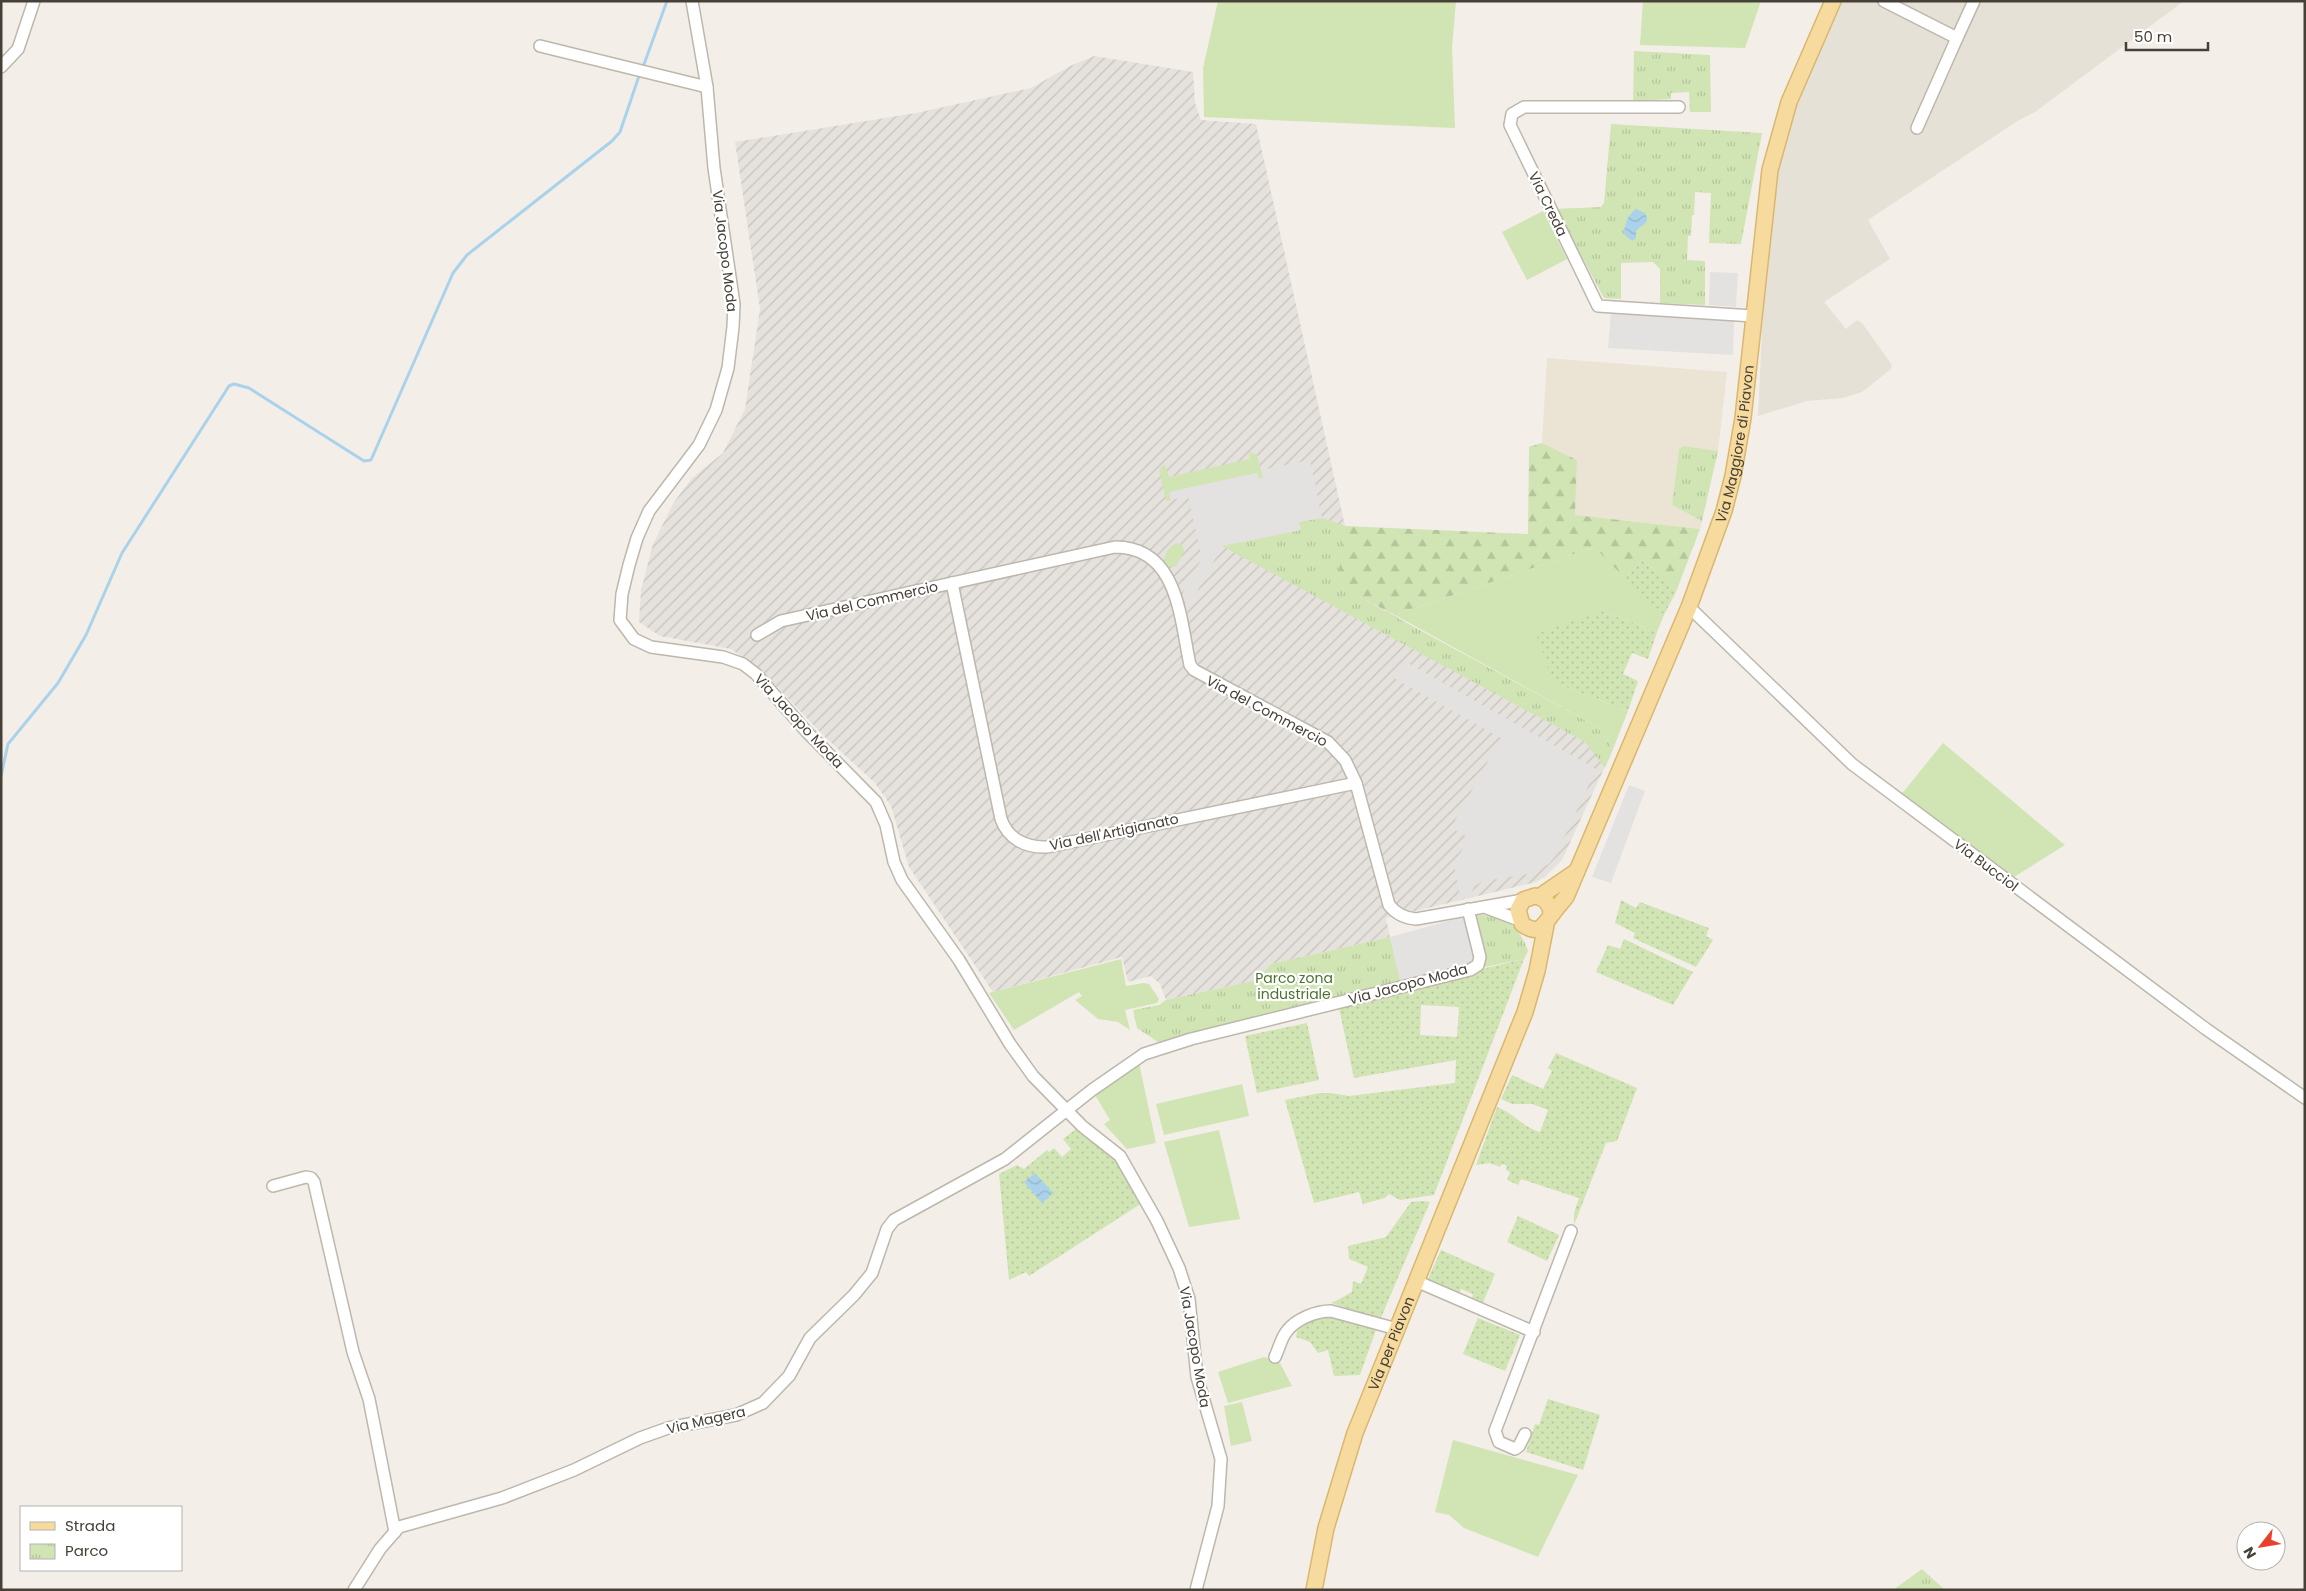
<svg xmlns="http://www.w3.org/2000/svg" width="2306" height="1591" viewBox="0 0 2306 1591" font-family="Poppins,sans-serif">
  <style>
    .residential { fill: #e6e1d7 }
    .industrial { fill: url(#industrial-furrows) }
    .education { fill: #ebe3d3 }
    .grass { fill: #d0e4b4 }
    .forest { fill: url(#forest-firs) }
    .park { fill: url(#park-tufts) }
    .garden { fill: url(#garden-dots); fill-rule: evenodd }
    .parking { fill: #e4e2e0 }
    .water { fill: url(#water-waves) }
    .lines { fill: none; stroke-linecap: round; stroke-linejoin: round }
    .stream { stroke: #aad2ea; stroke-width: 3 }
    .minor-casing { stroke: #bdb7ac; stroke-width: 14 }
    .major-casing { stroke: #dab76f; stroke-width: 18 }
    .minor { stroke: #fff; stroke-width: 11 }
    .major { stroke: #f6da9e; stroke-width: 15 }
    .labels { text-anchor: middle; stroke-width: 4.5; stroke-linejoin: round; paint-order: stroke }
    .street-label { font-size: 14px; fill: #464037; stroke: #fff }
    .park-label { font-size: 14px; fill: #4b732f; stroke: #fff }
  </style>
  <defs>
    <pattern id="industrial-furrows" width="10" height="10" patternUnits="userSpaceOnUse" patternTransform="scale(1.25)"><rect width="10" height="10" fill="#e5e1dd"/><path d="M-1 1l2-2M0 10L10 0M9 11l2-2" fill="none" stroke="#c6c2be"/></pattern>
    <pattern id="forest-firs" width="22" height="20" patternUnits="userSpaceOnUse" patternTransform="scale(1.25)"><rect width="22" height="20" fill="#d0e4b4"/><path d="M5 1l3.5 6h-7zM16 11l3.5 6h-7z" fill="#b4c59b"/></pattern>
    <pattern id="park-tufts" width="24" height="20" patternUnits="userSpaceOnUse" patternTransform="scale(1.25)"><rect width="24" height="20" fill="#d0e4b4"/><path d="M3 7l-1-3M5 7V3M7 7l1-3M15 17l-1-3M17 17v-4M19 17l1-3" fill="none" stroke="#b4c59b"/></pattern>
    <pattern id="garden-dots" width="8" height="8" patternUnits="userSpaceOnUse" patternTransform="scale(1.25)"><rect width="8" height="8" fill="#d0e4b4"/><path d="M2 2h.1M6 6h.1" fill="none" stroke="#b4c59b" stroke-width="1.8" stroke-linecap="round"/></pattern>
    <pattern id="water-waves" width="16" height="10" patternUnits="userSpaceOnUse" patternTransform="scale(1.25)"><rect width="16" height="10" fill="#aad2ea"/><path d="M0 5q4-4 8 0t8 0" fill="none" stroke="#94b5c9"/></pattern>
  </defs>
  <rect width="100%" height="100%" fill="#f3efe8"/>
  <polygon class="residential" points="1839,1 2184,1 2035,112 2019,120 1868,220 1890,259 1824,302 1846,329 1857,320 1862,323 1892,365 1891,369 1862,392 1843,398 1807,401 1758,416 1764,286 1774,191 1780,156 1797,100"/>
  <polygon class="industrial" points="1094,56 1193,72 1195,103 1201,120 1256,124 1345,526 1337,585 1392,614 1613,749 1562,860 1545,877 1536,882 1386,918 1390,937 1271,964 1257,980 1166,1000 1160,984 1151,976 1128,982 1122,957 993,992 909,867 891,806 875,783 823,735 761,670 731,649 660,636 639,622 641,590 653,544 674,502 692,478 723,453 745,409 760,309 735,142 916,113 1031,88 1070,66"/>
  <polygon class="education" points="1547,358 1727,372 1718,451 1684,446 1679,449 1672,505 1702,521 1700,529 1575,515 1577,460 1542,443"/>
  <g class="grass">
    <polygon points="1218,1 1456,1 1452,48 1455,128 1204,117 1203,68"/>
    <polygon points="1643,1 1761,1 1745,48 1640,45"/>
    <polygon points="1543,211 1567,259 1527,280 1502,232"/>
    <polygon points="1249,452 1257,455 1263,478 1258,480 1256,473 1169,492 1171,500 1166,501 1159,470 1165,464 1169,477 1250,459"/>
    <path d="M1178 543 1183 546 1184 552 1176 566 1169 567 1165 562C1163 554 1170 545 1178 543Z"/>
    <polygon points="1594,547 1664,615 1657,632 1602,611 1553,682 1628,711 1613,749 1598,727 1395,615"/>
    <polygon points="1943,743 2065,845 2011,879 1900,796"/>
    <polygon points="1121,959 1126,986 1143,983 1149,984 1159,999 1157,1003 1125,1010 1130,1030 1118,1022 1098,1019 1075,1000 1082,996 1079,992 1014,1030 989,993"/>
    <polygon points="1138,1058 1156,1143 1127,1149 1104,1124 1110,1120 1092,1090"/>
    <polygon points="1242,1084 1249,1116 1164,1135 1156,1104"/>
    <polygon points="1219,1130 1240,1219 1189,1227 1164,1142"/>
    <polygon points="1264,1357 1280,1363 1292,1386 1228,1403 1218,1372"/>
    <polygon points="1242,1402 1252,1441 1231,1446 1224,1406"/>
    <polygon points="1453,1440 1578,1475 1538,1557 1464,1528 1449,1515 1435,1512"/>
  </g>
  <polygon class="forest" points="1542,443 1577,460 1575,515 1700,529 1676,592 1643,560 1625,578 1594,547 1395,615 1336,585 1345,526 1528,534 1529,447"/>
  <g class="park">
    <polygon points="1634,51 1710,55 1711,112 1690,112 1689,92 1671,93 1671,99 1633,101"/>
    <polygon points="1611,124 1762,133 1741,244 1709,243 1711,193 1695,192 1694,215 1692,215 1691,236 1688,236 1687,260 1705,261 1705,305 1660,303 1660,269 1653,262 1621,263 1621,299 1604,298 1556,209 1601,207 1604,203"/>
    <polygon points="1684,446 1718,451 1702,521 1672,505 1679,449"/>
    <polygon points="1322,518 1345,526 1337,585 1598,727 1613,749 1605,768 1585,742 1222,546 1300,530 1299,522"/>
    <path d="M1470 915C1500 913 1518 922 1528 951L1524 959 1470 970Z"/>
    <polygon points="1390,937 1402,988 1164,1046 1137,1028 1133,1010 1159,1005 1166,1000 1257,980 1271,964"/>
    <polygon points="1922,1569 1945,1590 1893,1590"/>
  </g>
  <g class="garden">
    <polygon points="1643,560 1676,592 1664,615 1625,578"/>
    <polygon points="1602,611 1657,632 1648,659 1632,653 1623,674 1638,681 1628,711 1553,682 1536,634"/>
    <polygon points="1621,900 1636,908 1640,902 1709,928 1706,936 1713,940 1696,967 1633,938 1635,933 1615,923"/>
    <polygon points="1624,939 1693,972 1673,1005 1596,972 1608,945 1620,949"/>
    <path d="M1524 959 1434 1195 1400 1200 1389 1194 1385 1198 1363 1204 1359 1192 1314 1203 1285 1100 1320 1093H1330L1349 1096 1455 1083 1456 1060 1354 1078 1338 1003ZM1421 1005 1459 1007 1457 1037 1420 1035Z"/>
    <polygon points="1307,1023 1319,1080 1257,1093 1245,1036"/>
    <path d="M1556 1053 1637 1088 1617 1141 1606 1143 1574 1225V1213L1579 1198 1521 1179 1518 1185 1507 1180 1510 1172 1506 1170 1507 1166 1502 1164 1500 1167 1490 1163 1476 1165 1497 1107C1515 1114 1521 1126 1540 1132L1548 1110 1532 1104H1512L1501 1099 1512 1075 1543 1089 1552 1071 1548 1068Z"/>
    <polygon points="1076,1129 1100,1142 1114,1156 1142,1203 1029,1276 1026,1272 1009,1280 999,1174 1017,1165 1024,1169 1047,1150 1049,1152 1054,1148 1062,1157 1071,1149 1063,1139"/>
    <polygon points="1422,1201 1430,1202 1380,1320 1332,1303 1352,1292 1353,1281 1361,1284 1368,1267 1349,1259 1348,1246 1386,1237 1411,1202"/>
    <polygon points="1518,1216 1559,1235 1547,1261 1507,1242"/>
    <polygon points="1441,1250 1495,1274 1482,1305 1471,1300 1473,1294 1461,1289 1458,1295 1427,1281"/>
    <polygon points="1318,1313 1378,1324 1360,1375 1334,1376 1328,1350 1318,1353 1310,1342 1296,1337 1299,1321"/>
    <polygon points="1478,1318 1520,1335 1505,1371 1463,1354"/>
    <polygon points="1548,1399 1600,1415 1583,1470 1526,1452 1535,1424 1539,1425"/>
  </g>
  <g class="parking">
    <polygon points="1710,272 1738,273 1736,307 1709,305"/>
    <polygon points="1611,311 1734,318 1733,355 1608,348"/>
    <polygon points="1310,460 1322,518 1299,522 1301,530 1222,546 1187,610 1183,592 1202,558 1188,496 1171,500 1169,492 1257,473 1259,479 1263,478 1261,470"/>
    <polygon points="1404,661 1596,769 1556,855 1549,864 1528,874 1484,881 1474,886 1470,898 1461,900 1455,871 1455,862 1469,838 1451,828 1501,738 1394,678"/>
    <polygon points="1629,785 1645,791 1611,883 1592,877"/>
    <polygon points="1470,915 1478,965 1402,988 1390,937"/>
  </g>
  <g class="water">
    <path d="M1636 209 1645 213C1651 224 1642 224 1636 231V238L1632 241 1624 234C1624 225 1628 214 1636 209Z"/>
    <polygon points="1035,1173 1053,1193 1042,1203 1024,1182"/>
  </g>
  <g class="lines">
    <g class="stream">
      <polyline points="643,67 667,1"/>
      <polyline points="1,776 8,744 58,683 86,635 122,553 229,386 234,384 249,388 364,461 371,460 453,273 467,255 612,141 620,132 639,76"/>
    </g>
    <g class="minor-casing">
      <g id="minor">
        <polyline points="692,1 707,87 714,168 734,304 733,327 728,368 716,410 699,445 649,511 637,538 629,565 622,594 620,620 634,639 651,647 723,657 743,664 756,674 806,731 876,802 886,825 894,862 902,880 959,960 1010,1044 1033,1076 1082,1126 1120,1156 1157,1221 1179,1268 1189,1299 1197,1377 1221,1459 1218,1506 1196,1590"/>
        <polyline points="1884,1 1957,38 1974,1"/>
        <polyline points="540,46 707,87"/>
        <polyline points="1,67 18,49 34,1"/>
        <polyline points="1679,107 1524,107 1512,114 1510,125 1598,306 1753,316"/>
        <polyline points="1917,128 1957,38"/>
        <path d="M952 583 1001 819C1008 839 1026 848 1047 847L1356 783"/>
        <polyline points="1689,607 1852,764 2206,1029 2305,1098"/>
        <path d="M757 635 781 621 1115 547C1178 547 1180 618 1190 665L1194 670 1328 742 1345 760 1356 783 1389 905C1396 914 1404 918 1416 919L1523 900"/>
        <polyline points="1487,908 1519,920"/>
        <polyline points="273,1186 306,1177 311,1178 314,1182 353,1352 369,1399 395,1532"/>
        <polyline points="1416,1281 1534,1332"/>
        <path d="M1275 1357C1279 1349 1281 1338 1287 1331 1296 1319 1316 1311 1331 1311L1397 1329"/>
        <polyline points="1525,1434 1519,1446 1515,1449 1499,1442 1495,1431 1571,1231"/>
        <polyline points="354,1590 380,1549 399,1527 502,1498 574,1470 640,1438 668,1428 736,1415 763,1403 789,1376 810,1338 854,1295 872,1273 887,1229 894,1220 1005,1159 1092,1090 1144,1054 1191,1039 1470,970 1478,965 1480,957 1468,909"/>
      </g>
    </g>
    <g class="major-casing">
      <g id="major">
        <polyline points="1539,897 1577,871"/>
        <path id="s1" d="M1551 915C1551 904 1545 898 1535 896L1523 900 1518 910 1522 924C1540 937 1544 924 1553 913 1557 907 1562 902 1566 897L1689 607 1724 511 1733 476 1743 418 1770 170 1789 102 1833 1"/>
        <path id="s2" d="M1314 1590 1326 1528 1355 1433 1525 1012 1537 971 1546 925"/>
      </g>
    </g>
    <use href="#minor" class="minor"/>
    <use href="#major" class="major"/>
  </g>
  <g class="labels">
    <g class="street-label">
      <text transform="translate(1548 204) rotate(64)" y="5">Via Creda</text>
      <text transform="translate(725 251) rotate(83)" y="5">Via Jacopo Moda</text>
      <text dy="5" stroke="none"><textPath href="#s1" startOffset="611">Via Maggiore di Piavon</textPath></text>
      <text transform="translate(872 601) rotate(-13)" y="5">Via del Commercio</text>
      <text transform="translate(1267 711) rotate(28)" y="5">Via del Commercio</text>
      <text transform="translate(799 721) rotate(47)" y="5">Via Jacopo Moda</text>
      <text transform="translate(1114 832) rotate(-12)" y="5">Via dell'Artigianato</text>
      <text transform="translate(1986 865) rotate(37)" y="5">Via Bucciol</text>
      <text transform="translate(1408 984) rotate(-15)" y="5">Via Jacopo Moda</text>
      <text dy="5" stroke="none"><textPath href="#s2" startOffset="259">Via per Piavon</textPath></text>
      <text transform="translate(1195 1347) rotate(80)" y="5">Via Jacopo Moda</text>
      <text transform="translate(706 1420) rotate(-13)" y="5">Via Magera</text>
    </g>
    <g class="park-label">
      <text x="1294" y="983">Parco zona<tspan x="1294" dy="16">industriale</tspan></text>
    </g>
  </g>
  <rect width="2306" height="1591" fill="none" stroke="#464037" stroke-width="5"/>
  <rect x="20" y="1506" width="162" height="65" fill="#ffffff" stroke="#b5b3af"/>
  <rect x="30" y="1522" width="25" height="8" fill="#f6da9e" stroke="#b5b3af"/>
  <text x="65" y="1531" font-size="15" fill="#464037">Strada</text>
  <rect x="30" y="1544" width="25" height="15" fill="url(#park-tufts)" stroke="#b5b3af"/>
  <text x="65" y="1556" font-size="15" fill="#464037">Parco</text>
  <g transform="translate(2261 1546) rotate(239)"><circle r="24" fill="#ffffff" stroke="#b5b3af"/>
  <path d="M0-4L9 19L0 12L-9 19Z" fill="#e8412a"/>
  <text y="-8" font-size="14" font-weight="bold" text-anchor="middle" fill="#464037">N</text>
  </g>
  <path d="M2126 42v8h82v-8" fill="none" stroke="#464037" stroke-width="2.5"/>
  <text x="2134" y="42" font-size="15" fill="#464037" stroke="#ffffff" stroke-width="4" paint-order="stroke">50 m</text>
</svg>
